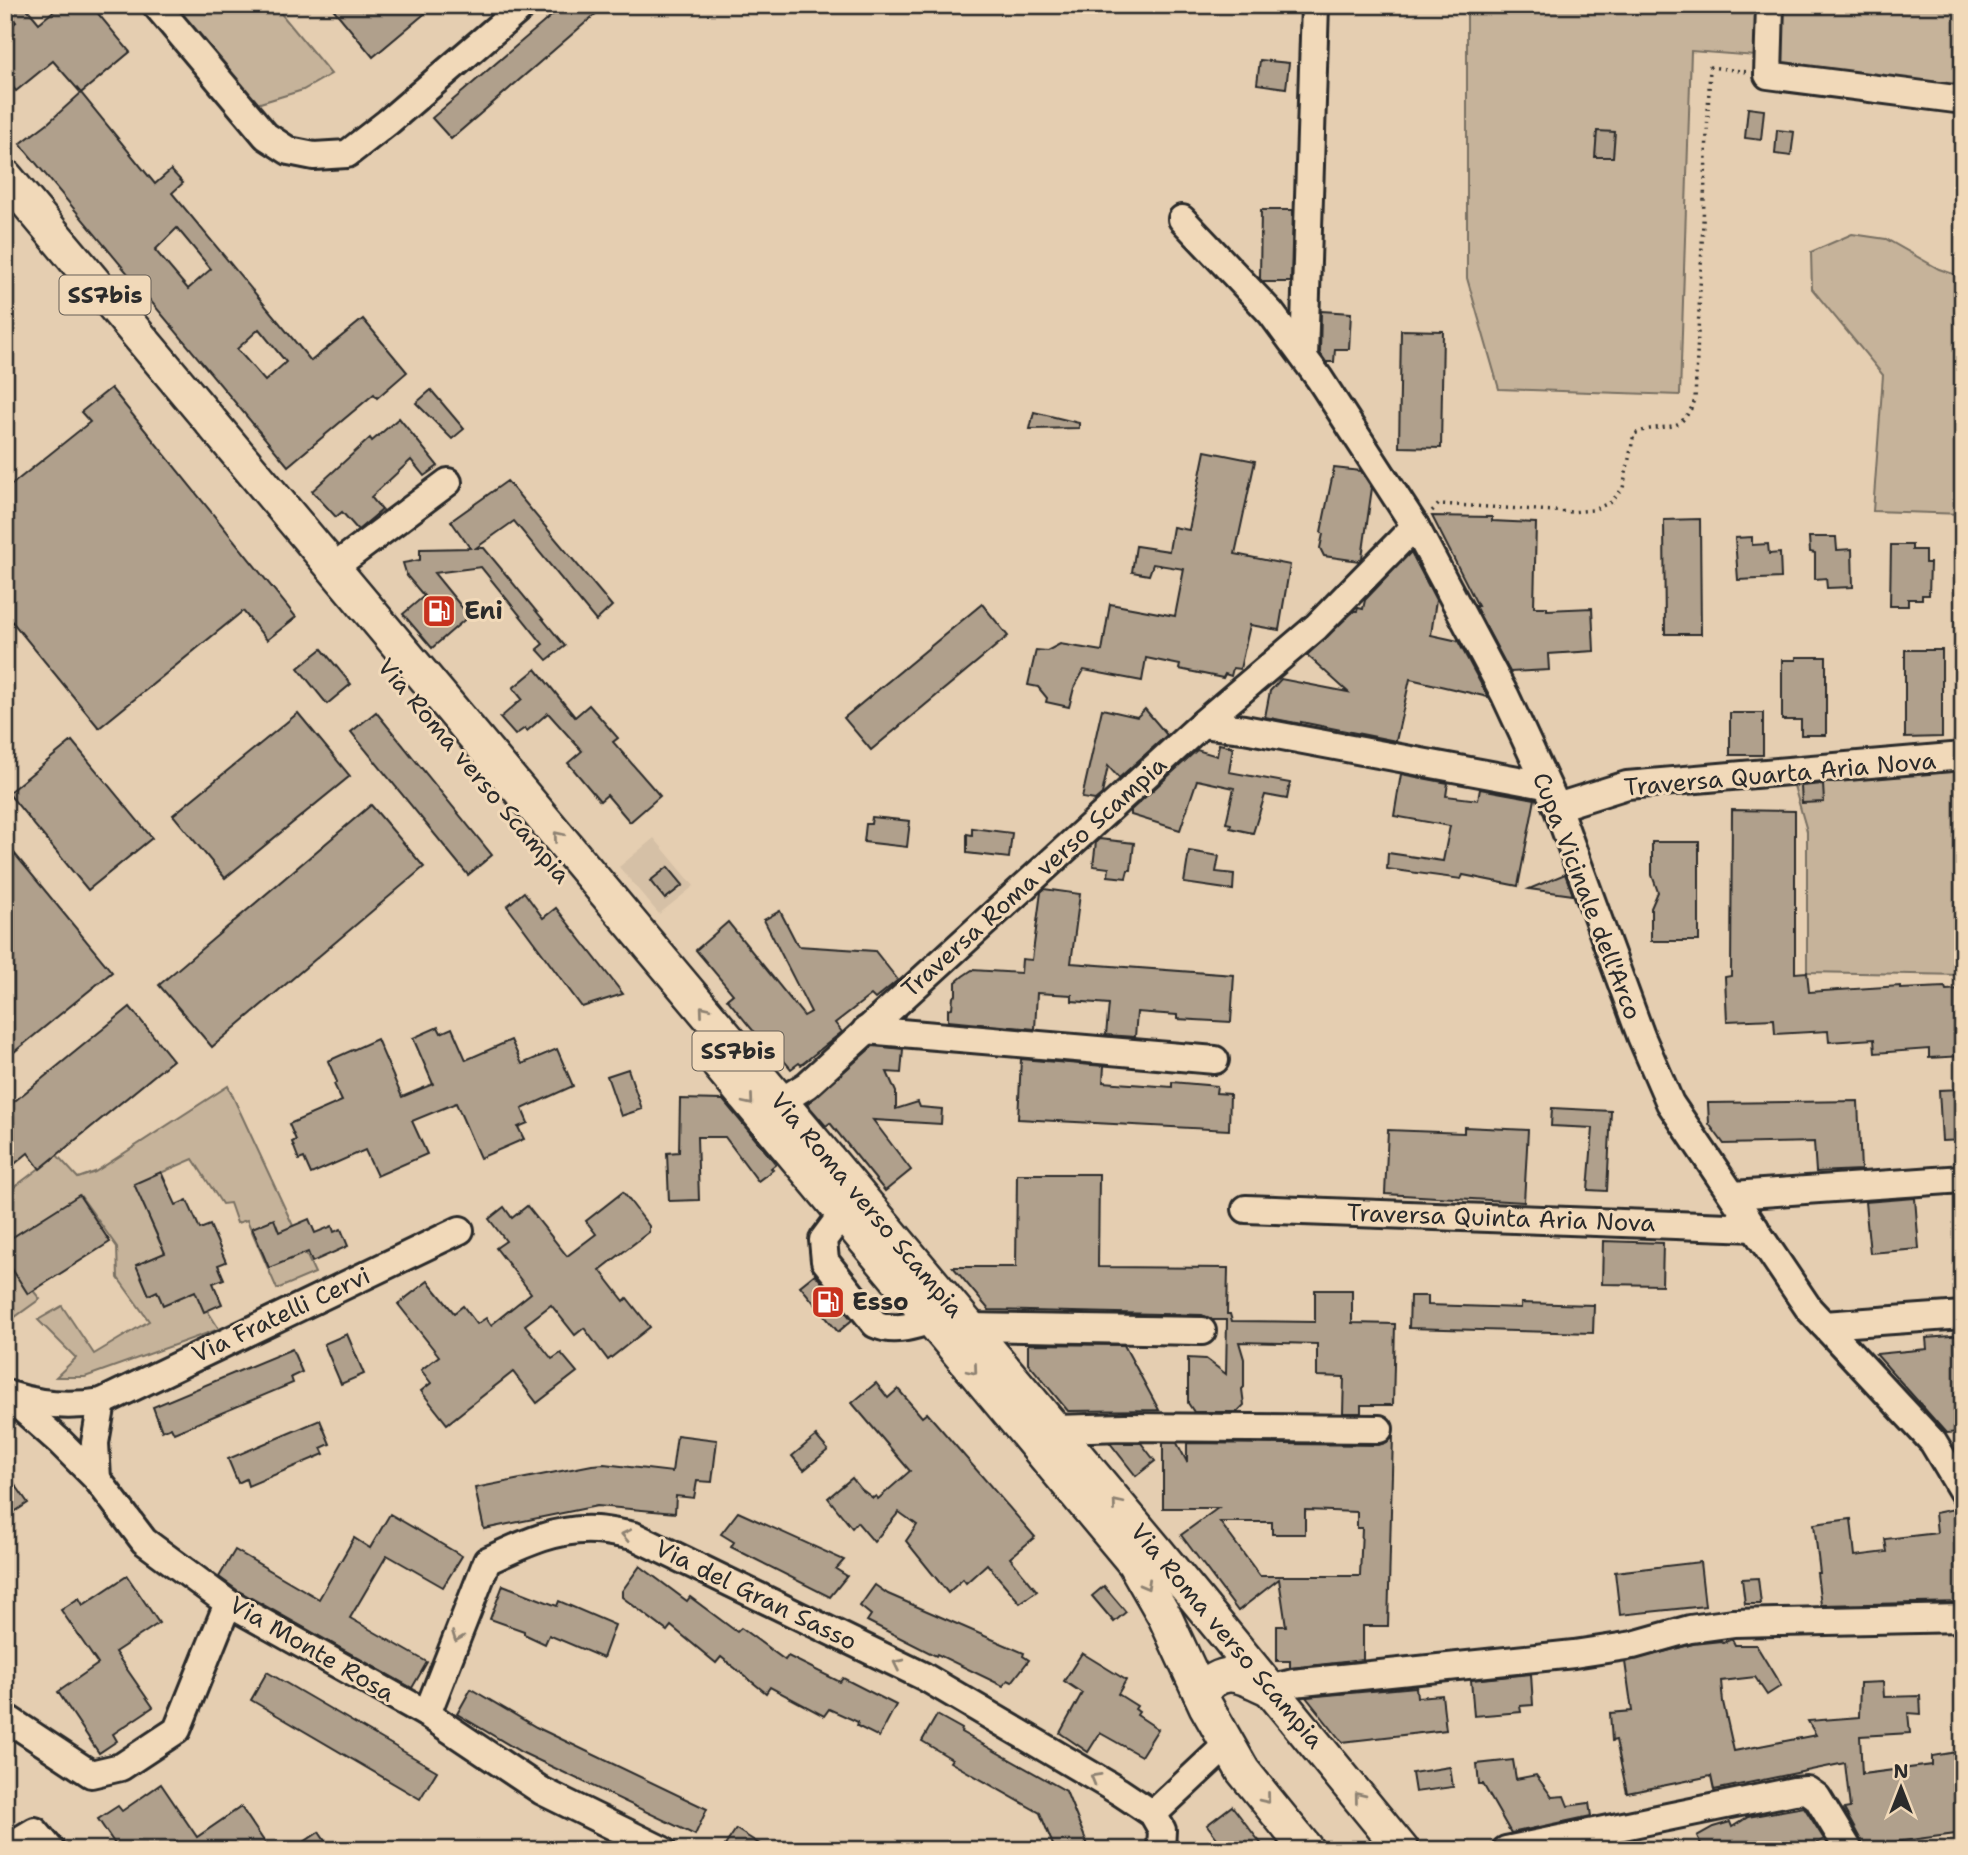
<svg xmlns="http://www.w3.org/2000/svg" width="1968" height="1855" viewBox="0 0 1968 1855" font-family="'Shantell Sans',sans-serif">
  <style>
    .built { fill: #d5c0a6 }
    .green { fill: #c6b39a; stroke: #786f62; stroke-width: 2 }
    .building { fill: #b0a08c; stroke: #2b2b2b; stroke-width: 2; fill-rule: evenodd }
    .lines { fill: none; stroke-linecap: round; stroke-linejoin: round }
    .minor-casing { stroke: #2b2b2b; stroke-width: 32 }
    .major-casing { stroke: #2b2b2b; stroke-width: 38 }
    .path { stroke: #2b2b2b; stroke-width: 3.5; stroke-dasharray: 2 5; stroke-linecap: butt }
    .minor { stroke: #f1d9b9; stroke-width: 26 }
    .major { stroke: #f1d9b9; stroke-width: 33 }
    .oneway { stroke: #8e8272 }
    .labels { text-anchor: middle; stroke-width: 6; stroke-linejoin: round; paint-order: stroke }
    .shield { fill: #f1d9b9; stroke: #665f56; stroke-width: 2 }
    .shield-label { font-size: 23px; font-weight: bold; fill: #2b2b2b }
    .poi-label { font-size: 24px; font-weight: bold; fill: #2b2b2b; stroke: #f1d9b9; text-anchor: start }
    .street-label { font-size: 24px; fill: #2b2b2b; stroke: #f1d9b9 }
  </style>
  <rect width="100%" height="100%" fill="#e5ceb1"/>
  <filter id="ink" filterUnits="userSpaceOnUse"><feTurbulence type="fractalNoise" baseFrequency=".0143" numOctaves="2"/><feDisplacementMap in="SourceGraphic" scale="14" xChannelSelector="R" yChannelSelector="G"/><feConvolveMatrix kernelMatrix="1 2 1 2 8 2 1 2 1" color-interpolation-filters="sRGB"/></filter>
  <g filter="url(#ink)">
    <polygon class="built" points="654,838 694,886 659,914 619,867"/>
    <g class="green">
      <polygon points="164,5 274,5 331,74 303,90 250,106"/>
      <polygon points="1467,5 1758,5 1756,56 1691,51 1680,395 1499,389 1467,278"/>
      <polygon points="1783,5 1963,5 1963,89 1782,67"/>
      <polygon points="1852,234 1886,239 1939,269 1956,275 1960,236 1963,237 1963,514 1873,511 1883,375 1812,289 1811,252"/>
      <polygon points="1963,767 1963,975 1807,972 1807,831 1794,786 1930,773"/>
      <polygon points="228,1086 315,1273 277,1289 247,1220 237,1223 230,1203 222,1204 193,1159 135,1184 160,1243 176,1248 137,1265 149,1295 157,1291 163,1305 195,1291 219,1329 85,1377 56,1377 76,1358 38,1320 62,1306 94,1354 149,1321 118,1278 117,1247 80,1195 5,1242 5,1194 57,1155 78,1178 95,1172"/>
      <polygon points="5,1256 40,1299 8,1322 5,1318"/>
    </g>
    <g class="building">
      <path d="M5 5H24L39 23 61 5H91L130 52 81 93 155 184 171 170 183 183 172 193 311 361 363 319 407 372 377 398 374 394 288 466 20 144 49 122 81 93 53 61 16 91 5 77V31L16 22 5 9ZM177 228 211 269 188 289 155 250ZM259 329 286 362 265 381 237 349Z"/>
      <polygon points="330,5 435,5 373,57"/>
      <polygon points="564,5 606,5 451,139 432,118"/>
      <polygon points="1260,60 1289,63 1286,88 1257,84"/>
      <polygon points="1748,108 1764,110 1761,140 1745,138"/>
      <polygon points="1777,130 1794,132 1791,156 1775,154"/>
      <polygon points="1597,131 1615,132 1613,157 1595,157"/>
      <polygon points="1261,210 1293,210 1291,282 1263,282 1260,279"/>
      <polygon points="1321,311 1351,313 1349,349 1335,349 1334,362 1326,362 1320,353"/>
      <polygon points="1401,330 1443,331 1441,448 1399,447"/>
      <polygon points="111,388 296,617 267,640 243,611 99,728 5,613 5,490 90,422 81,412"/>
      <polygon points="431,390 464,429 452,439 416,403"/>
      <polygon points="1034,412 1079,423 1079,428 1030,429"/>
      <polygon points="399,418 438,466 424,476 411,460 371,497 382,510 358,530 342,512 336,517 312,491 370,438 372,441"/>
      <polygon points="1205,451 1255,461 1235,554 1290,565 1279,630 1250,625 1240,669 1233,668 1231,676 1225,674 1223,678 1179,669 1180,665 1146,658 1142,681 1084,670 1074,688 1069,707 1046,702 1047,698 1038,687 1028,685 1036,650 1047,651 1060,644 1102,651 1110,604 1175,616 1184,569 1153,564 1149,575 1132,572 1136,546 1169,551 1173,527 1189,530"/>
      <polygon points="1334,468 1361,471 1372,488 1362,558 1359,561 1324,556 1320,548 1323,534 1321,532"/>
      <polygon points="507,481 612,606 596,621 514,521 476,548 484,548 565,646 547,660 537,649 543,644 481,567 434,573 469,616 432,648 403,614 424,596 407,576 403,563 420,560 420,549 470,548 451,521"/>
      <polygon points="1432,516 1492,517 1492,521 1536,523 1534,607 1547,607 1547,610 1592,608 1594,651 1548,654 1549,670 1510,672 1475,606 1478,606"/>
      <polygon points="1700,519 1701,634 1665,634 1664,520"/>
      <polygon points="1752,537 1752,545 1768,544 1769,554 1780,553 1781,578 1738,580 1735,538"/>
      <polygon points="1809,537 1836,537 1837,550 1852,549 1853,587 1827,588 1826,578 1815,579 1815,553 1810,552"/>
      <polygon points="1891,545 1912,545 1912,550 1925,550 1925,563 1930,563 1929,595 1922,595 1922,599 1908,599 1908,606 1890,606"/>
      <polygon points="1411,552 1436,600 1431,635 1458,641 1488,697 1410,679 1396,741 1301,722 1301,724 1265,717 1270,691 1281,679 1348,692 1307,655 1354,611 1357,611 1358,608 1363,609 1365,600"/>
      <polygon points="982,604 1008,636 871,750 844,718"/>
      <polygon points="322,649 351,684 327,704 298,668"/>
      <polygon points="1905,650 1942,650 1942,737 1905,738"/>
      <polygon points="1796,657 1826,657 1826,735 1801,735 1801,720 1782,720 1782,660 1796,660"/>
      <polygon points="536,669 575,717 589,705 618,738 613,742 660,796 630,822 607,795 600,801 568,763 582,751 548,713 527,731 525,728 515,735 500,718 522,699 513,688"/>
      <polygon points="1102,709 1137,717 1145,709 1167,735 1119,778 1108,766 1102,794 1095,800 1082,798"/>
      <polygon points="376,712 492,855 468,875 351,732"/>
      <polygon points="298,713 350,776 225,878 173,815"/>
      <rect x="1730" y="713" width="33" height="42"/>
      <polygon points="72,741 152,838 88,890 8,793"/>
      <polygon points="1219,744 1233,747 1229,772 1290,783 1287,799 1265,795 1253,833 1230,828 1231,824 1226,823 1234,788 1197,780 1180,830 1131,815 1131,810 1197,750 1217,756"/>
      <polygon points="1401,774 1448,783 1446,796 1478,800 1480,789 1535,799 1518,886 1463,875 1461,879 1387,869 1388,853 1443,861 1450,826 1394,816"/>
      <polygon points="1823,784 1824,802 1802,803 1801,786"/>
      <polygon points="371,805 424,867 212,1047 159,985"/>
      <polygon points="1732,810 1795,811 1795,973 1807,972 1809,992 1900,986 1900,989 1945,987 1946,990 1963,989 1963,1056 1929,1058 1929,1049 1875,1053 1874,1039 1829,1042 1828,1031 1775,1034 1774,1019 1727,1021 1725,977 1731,976"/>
      <polygon points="872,817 910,821 907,847 864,842 866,824 871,824"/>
      <polygon points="972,828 1012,833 1009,858 967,853 967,834 972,835"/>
      <polygon points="1099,839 1134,843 1131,870 1128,870 1126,878 1108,876 1109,868 1093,866 1096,842"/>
      <polygon points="5,842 112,972 14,1052 5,1041"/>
      <polygon points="1652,842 1699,842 1699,941 1651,941 1651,908 1658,892 1652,875"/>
      <polygon points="1189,851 1219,856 1216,872 1234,874 1233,890 1184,883"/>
      <polygon points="668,867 683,885 665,899 650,881"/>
      <polygon points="1565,874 1573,895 1529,889"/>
      <polygon points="1044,889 1080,894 1071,963 1234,975 1231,1022 1177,1019 1177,1015 1137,1012 1135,1037 1106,1035 1109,1004 1072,1001 1072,995 1037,993 1035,1029 948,1021 948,1009 952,1008 953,997 956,995 956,982 963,976 972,970 1021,973 1022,959 1032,960 1041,892"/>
      <polygon points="524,892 543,918 556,908 623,994 582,1007 507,906"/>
      <polygon points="780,911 798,946 875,951 898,980 875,999 871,995 835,1023 842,1032 801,1065 799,1063 791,1069 768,1042 764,1044 727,999 733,994 696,950 728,922 804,1016 811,1012 764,920"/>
      <polygon points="130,1007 173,1060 40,1169 28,1153 5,1172 5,1109"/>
      <polygon points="438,1027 441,1033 452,1028 466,1060 511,1040 522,1064 557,1049 573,1086 522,1109 528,1123 518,1127 524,1139 480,1158 456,1103 412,1121 427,1154 377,1176 365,1150 311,1174 304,1158 299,1160 292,1142 296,1140 289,1124 342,1101 334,1084 337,1082 328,1061 377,1039 402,1097 433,1084 413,1038"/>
      <polygon points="873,1046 903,1049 901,1073 887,1072 896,1092 896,1109 918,1102 920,1107 942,1109 941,1124 873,1120 911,1170 885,1191 830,1123 826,1126 807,1104"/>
      <polygon points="1021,1059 1104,1066 1103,1082 1172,1087 1172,1082 1217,1086 1216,1093 1230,1094 1229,1130 1018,1119"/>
      <polygon points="628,1069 642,1109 621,1116 607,1076"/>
      <polygon points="1963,1089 1963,1140 1942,1141 1939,1090"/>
      <polygon points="680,1099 723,1100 776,1164 771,1168 773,1170 758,1181 725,1137 697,1137 699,1200 669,1201 667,1153 679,1152"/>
      <polygon points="1858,1101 1861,1170 1816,1172 1814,1142 1724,1144 1709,1124 1708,1103"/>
      <polygon points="1552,1108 1611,1111 1607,1191 1588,1190 1593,1128 1551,1126"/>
      <polygon points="1464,1127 1528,1130 1524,1202 1385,1194 1388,1130 1464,1133"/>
      <polygon points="161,1172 176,1205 187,1200 200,1229 210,1225 226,1262 218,1265 224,1279 213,1283 222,1304 204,1312 195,1291 163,1305 157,1291 149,1295 136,1265 165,1253 134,1184"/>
      <polygon points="1017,1174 1099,1174 1098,1267 1228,1268 1227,1314 1230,1314 1232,1321 1315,1322 1315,1290 1352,1290 1352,1323 1395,1324 1393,1405 1361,1405 1361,1413 1343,1413 1344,1377 1317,1376 1317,1344 1239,1342 1244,1359 1244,1387 1242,1389 1244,1405 1237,1412 1194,1412 1188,1403 1188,1358 1206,1359 1226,1374 1227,1320 1212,1320 1202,1315 989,1310 953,1267 1016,1267"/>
      <polygon points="623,1192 649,1226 649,1232 600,1270 624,1301 627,1298 650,1327 608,1360 584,1328 575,1335 551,1305 525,1325 552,1359 561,1353 577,1372 537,1403 513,1372 447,1424 421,1391 431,1383 421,1370 439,1356 398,1304 428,1281 454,1313 463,1306 477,1324 486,1318 491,1325 531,1293 496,1248 506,1241 489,1219 504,1207 512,1218 527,1206 567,1256 596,1234 586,1221"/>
      <polygon points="79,1195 110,1242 28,1294 5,1258 5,1242"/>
      <polygon points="1915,1198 1919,1249 1870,1253 1865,1202"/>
      <polygon points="274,1219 279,1232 309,1219 315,1233 332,1226 334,1232 341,1229 348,1246 312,1262 308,1252 269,1268 252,1228"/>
      <polygon points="1603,1241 1663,1243 1662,1285 1602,1284"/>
      <polygon points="815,1274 852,1320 838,1332 800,1286"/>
      <polygon points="1410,1296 1428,1296 1428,1305 1521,1308 1521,1303 1594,1305 1593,1333 1409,1328"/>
      <polygon points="347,1334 364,1374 341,1384 324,1344"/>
      <polygon points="1963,1335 1963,1432 1946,1433 1876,1354 1927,1349 1926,1338"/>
      <polygon points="1028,1344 1124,1345 1159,1410 1068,1411 1028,1363"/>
      <polygon points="292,1349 302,1372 291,1377 293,1383 174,1433 171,1427 162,1431 153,1407"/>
      <polygon points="876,1383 888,1398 898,1389 922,1417 927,1413 1035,1537 1010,1558 1037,1591 1020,1603 987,1564 966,1583 963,1579 948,1593 906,1541 917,1525 899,1512 874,1542 857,1522 852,1528 828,1498 852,1478 861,1489 873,1498 876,1496 878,1499 910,1471 852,1403"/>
      <polygon points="320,1420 330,1444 321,1448 324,1454 248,1486 246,1479 238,1483 228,1459"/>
      <polygon points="677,1435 717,1440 712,1482 697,1481 694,1498 676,1496 675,1513 597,1506 484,1529 475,1488 592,1465 604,1464 672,1472"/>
      <path d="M1393 1435 1388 1626H1363V1660L1290 1668V1661H1277V1626H1286L1279 1579 1238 1611 1181 1535 1218 1508H1163V1443H1177L1187 1462V1443L1379 1445 1387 1442ZM1305 1510 1357 1512V1528H1362L1360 1576H1260L1220 1522H1272V1534H1305Z"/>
      <polygon points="816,1436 828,1450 804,1470 792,1456"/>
      <polygon points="1110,1443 1141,1443 1155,1461 1136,1476"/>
      <polygon points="5,1470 28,1503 5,1518"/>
      <polygon points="1954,1509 1963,1523 1963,1602 1821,1605 1817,1573 1820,1573 1814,1524 1851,1519 1855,1556 1887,1552 1885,1539 1937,1533 1935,1513"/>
      <polygon points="738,1512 844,1560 836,1569 847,1576 830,1597 731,1547 734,1542 721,1534"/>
      <polygon points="390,1514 462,1556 443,1587 387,1555 350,1618 427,1662 412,1688 237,1590 219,1577 235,1550 319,1599 354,1538 370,1548"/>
      <polygon points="1700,1562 1705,1606 1620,1615 1615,1572"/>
      <polygon points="640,1566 687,1601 690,1597 737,1632 741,1628 785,1660 788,1656 840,1682 843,1678 896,1705 879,1737 857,1726 858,1722 829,1709 824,1716 770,1687 766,1693 721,1657 716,1663 671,1626 667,1631 622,1597 622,1591"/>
      <polygon points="127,1576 159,1623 115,1652 153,1707 113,1734 117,1741 99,1753 58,1692 98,1664 61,1610 79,1598 83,1605"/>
      <polygon points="1758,1578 1761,1604 1745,1604 1742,1579"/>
      <polygon points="503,1585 557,1606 559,1601 615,1625 603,1658 549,1635 545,1644 524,1634 524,1631 490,1619"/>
      <polygon points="875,1585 888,1594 1024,1653 1023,1656 1029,1660 1012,1682 1008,1680 1003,1686 937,1654 936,1656 867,1621 871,1615 860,1606"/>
      <polygon points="1104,1586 1126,1612 1114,1622 1092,1596"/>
      <polygon points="1732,1639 1735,1645 1756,1645 1781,1686 1767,1695 1755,1677 1721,1681 1723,1702 1734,1751 1816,1735 1808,1721 1859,1717 1860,1683 1883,1682 1884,1697 1920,1696 1921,1714 1908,1713 1910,1733 1860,1736 1862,1774 1932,1765 1932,1756 1963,1751 1963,1833 1864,1846 1844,1809 1850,1808 1845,1763 1714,1790 1711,1776 1627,1793 1616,1740 1612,1741 1610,1713 1632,1711 1625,1662 1693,1644 1721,1641 1723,1643"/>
      <polygon points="1082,1653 1126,1680 1118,1694 1137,1706 1135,1709 1139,1712 1137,1715 1158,1729 1141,1756 1100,1733 1088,1752 1060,1733 1082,1693 1064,1681"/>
      <polygon points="267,1672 437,1771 420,1799 251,1700"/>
      <polygon points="1531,1674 1533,1705 1520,1706 1521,1712 1474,1716 1471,1680"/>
      <polygon points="1416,1687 1417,1697 1442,1695 1446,1730 1342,1742 1306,1697"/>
      <polygon points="471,1689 536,1727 707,1809 695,1835 521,1752 457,1714"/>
      <polygon points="937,1715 962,1729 961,1732 1066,1791 1090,1850 1055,1850 1040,1813 950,1762 952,1759 922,1741"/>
      <polygon points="1513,1760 1516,1779 1536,1775 1552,1797 1564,1796 1568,1806 1589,1803 1591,1816 1511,1833 1483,1784 1479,1784 1477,1764"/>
      <polygon points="1450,1767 1453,1787 1415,1792 1412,1773"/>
      <polygon points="161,1784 197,1837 241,1807 270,1850 178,1850 181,1848 177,1841 164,1850 119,1850 98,1819 118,1806 122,1811"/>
      <polygon points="1232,1806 1266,1850 1226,1850 1207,1825"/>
      <polygon points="1804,1807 1824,1839 1806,1850 1704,1850 1697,1836 1713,1827 1730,1822 1732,1827 1748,1817"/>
      <polygon points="736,1829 769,1850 722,1850"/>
      <polygon points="319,1832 331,1850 292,1850"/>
    </g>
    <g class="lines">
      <g class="minor-casing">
        <g id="minor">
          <polyline points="156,5 266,136 289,151 314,156 347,154 388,122 524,5"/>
          <polyline points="1770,5 1768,75 1963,100"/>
          <polyline points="1182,219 1271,313 1319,378 1415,526 1505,695 1557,807 1641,1036 1670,1103 1809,1309 1933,1442 1963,1492"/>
          <polyline points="1304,357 1315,5"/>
          <polyline points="333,568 448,482"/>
          <polyline points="1202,724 1244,729 1545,785"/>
          <polyline points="1557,807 1627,785 1963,756"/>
          <polyline points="866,1030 1215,1060"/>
          <polyline points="780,1102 807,1085 1202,724 1316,627 1415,526"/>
          <polyline points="1733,1195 1963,1179"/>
          <polyline points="1246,1209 1755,1228"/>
          <path d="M843 1213 823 1240 825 1261 875 1324C894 1333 912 1326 932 1320"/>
          <polyline points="1824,1325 1963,1315"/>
          <polyline points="956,1331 969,1327 1202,1331"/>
          <polyline points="5,1393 60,1442 97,1479 144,1541 228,1603 427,1714 542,1791 662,1850"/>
          <path d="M13 1396C43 1406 71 1407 102 1402L460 1230"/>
          <polyline points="1055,1429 1125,1427 1379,1429"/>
          <polyline points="97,1479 95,1443 102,1402"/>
          <polyline points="1270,1689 1293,1683 1574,1654 1633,1645 1690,1629 1733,1623 1963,1618"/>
          <path d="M427 1714 487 1561C521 1545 557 1527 596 1530 609 1531 622 1534 634 1536L923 1676 1120 1792 1153 1814 1162 1830 1161 1850"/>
          <polyline points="5,1717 91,1774 121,1767 177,1730 228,1603"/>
          <polyline points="1153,1814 1218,1753 1229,1746"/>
          <polyline points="5,1849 35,1831 51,1850"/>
          <polyline points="1506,1850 1794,1791 1807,1790 1817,1797 1849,1850"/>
        </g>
      </g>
      <g class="major-casing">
        <g id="major">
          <polyline points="5,176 1156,1550 1402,1850"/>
          <polyline points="719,1065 1134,1563 1165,1617 1206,1706 1243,1771 1307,1850"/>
          <path d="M1200 1693C1225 1664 1240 1676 1270 1689"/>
        </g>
      </g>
      <path class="path" d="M1432 511 1439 504 1571 512 1593 510 1611 502 1623 488 1634 434C1665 420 1679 439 1695 400L1710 67 1748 72"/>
      <use href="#minor" class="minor"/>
      <use href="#major" class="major"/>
    </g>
    <defs><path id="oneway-chevron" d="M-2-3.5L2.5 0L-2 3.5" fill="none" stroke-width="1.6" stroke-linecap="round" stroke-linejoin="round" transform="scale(1.75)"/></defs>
    <g class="oneway">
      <use href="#oneway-chevron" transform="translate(558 836) rotate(-130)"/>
      <use href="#oneway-chevron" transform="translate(704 1010) rotate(-130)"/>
      <use href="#oneway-chevron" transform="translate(749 1101) rotate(50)"/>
      <use href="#oneway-chevron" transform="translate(973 1370) rotate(50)"/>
      <use href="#oneway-chevron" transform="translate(1117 1504) rotate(-130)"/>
      <use href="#oneway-chevron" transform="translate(626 1535) rotate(-168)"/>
      <use href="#oneway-chevron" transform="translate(1146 1585) rotate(61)"/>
      <use href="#oneway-chevron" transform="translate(457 1637) rotate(111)"/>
      <use href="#oneway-chevron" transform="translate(898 1664) rotate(-154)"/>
      <use href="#oneway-chevron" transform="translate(1095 1778) rotate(-150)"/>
      <use href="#oneway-chevron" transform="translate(1359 1797) rotate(-129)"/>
      <use href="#oneway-chevron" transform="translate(1266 1799) rotate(51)"/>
    </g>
  </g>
  <defs>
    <g id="fuel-square" transform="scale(1.75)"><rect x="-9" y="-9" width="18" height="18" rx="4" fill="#c8321e" stroke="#f1d9b9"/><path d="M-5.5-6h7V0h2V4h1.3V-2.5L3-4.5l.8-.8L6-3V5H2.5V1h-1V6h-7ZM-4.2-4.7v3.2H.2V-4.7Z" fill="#fff"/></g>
  </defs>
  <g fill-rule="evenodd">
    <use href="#fuel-square" x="439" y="611"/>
    <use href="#fuel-square" x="828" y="1302"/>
  </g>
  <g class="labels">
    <g class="shield">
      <rect x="59.5" y="275.5" width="91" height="39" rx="5"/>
      <rect x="692.5" y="1031.5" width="91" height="39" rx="5"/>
    </g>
    <g class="shield-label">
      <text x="105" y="303">SS7bis</text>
      <text x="738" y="1059">SS7bis</text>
    </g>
    <g class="poi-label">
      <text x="464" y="619">Eni</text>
      <text x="852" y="1310">Esso</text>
    </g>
    <g class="street-label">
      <text transform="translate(474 771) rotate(50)" y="8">Via Roma verso Scampia</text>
      <text transform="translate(1780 774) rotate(-5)" y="8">Traversa Quarta Aria Nova</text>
      <text transform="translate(1034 877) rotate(-42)" y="8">Traversa Roma verso Scampia</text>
      <text transform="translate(1587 896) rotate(69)" y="8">Cupa Vicinale dell'Arco</text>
      <text transform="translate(867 1205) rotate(50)" y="8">Via Roma verso Scampia</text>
      <text transform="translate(1501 1218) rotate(2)" y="8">Traversa Quinta Aria Nova</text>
      <text transform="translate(281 1315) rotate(-25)" y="8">Via Fratelli Cervi</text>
      <text transform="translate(756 1595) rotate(26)" y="8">Via del Gran Sasso</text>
      <text transform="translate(1227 1636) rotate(50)" y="8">Via Roma verso Scampia</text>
      <text transform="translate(312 1649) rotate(30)" y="8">Via Monte Rosa</text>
    </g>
  </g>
  <rect width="1968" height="1855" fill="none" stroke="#f1d9b9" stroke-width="28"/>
  <rect x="14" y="14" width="1940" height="1827" fill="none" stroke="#2b2b2b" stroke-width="2.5" filter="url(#ink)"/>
  <g transform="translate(1901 1788)" stroke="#f1d9b9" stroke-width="5" paint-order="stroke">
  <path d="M0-5L12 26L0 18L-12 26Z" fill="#2b2b2b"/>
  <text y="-10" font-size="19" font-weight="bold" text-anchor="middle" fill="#2b2b2b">N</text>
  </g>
</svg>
